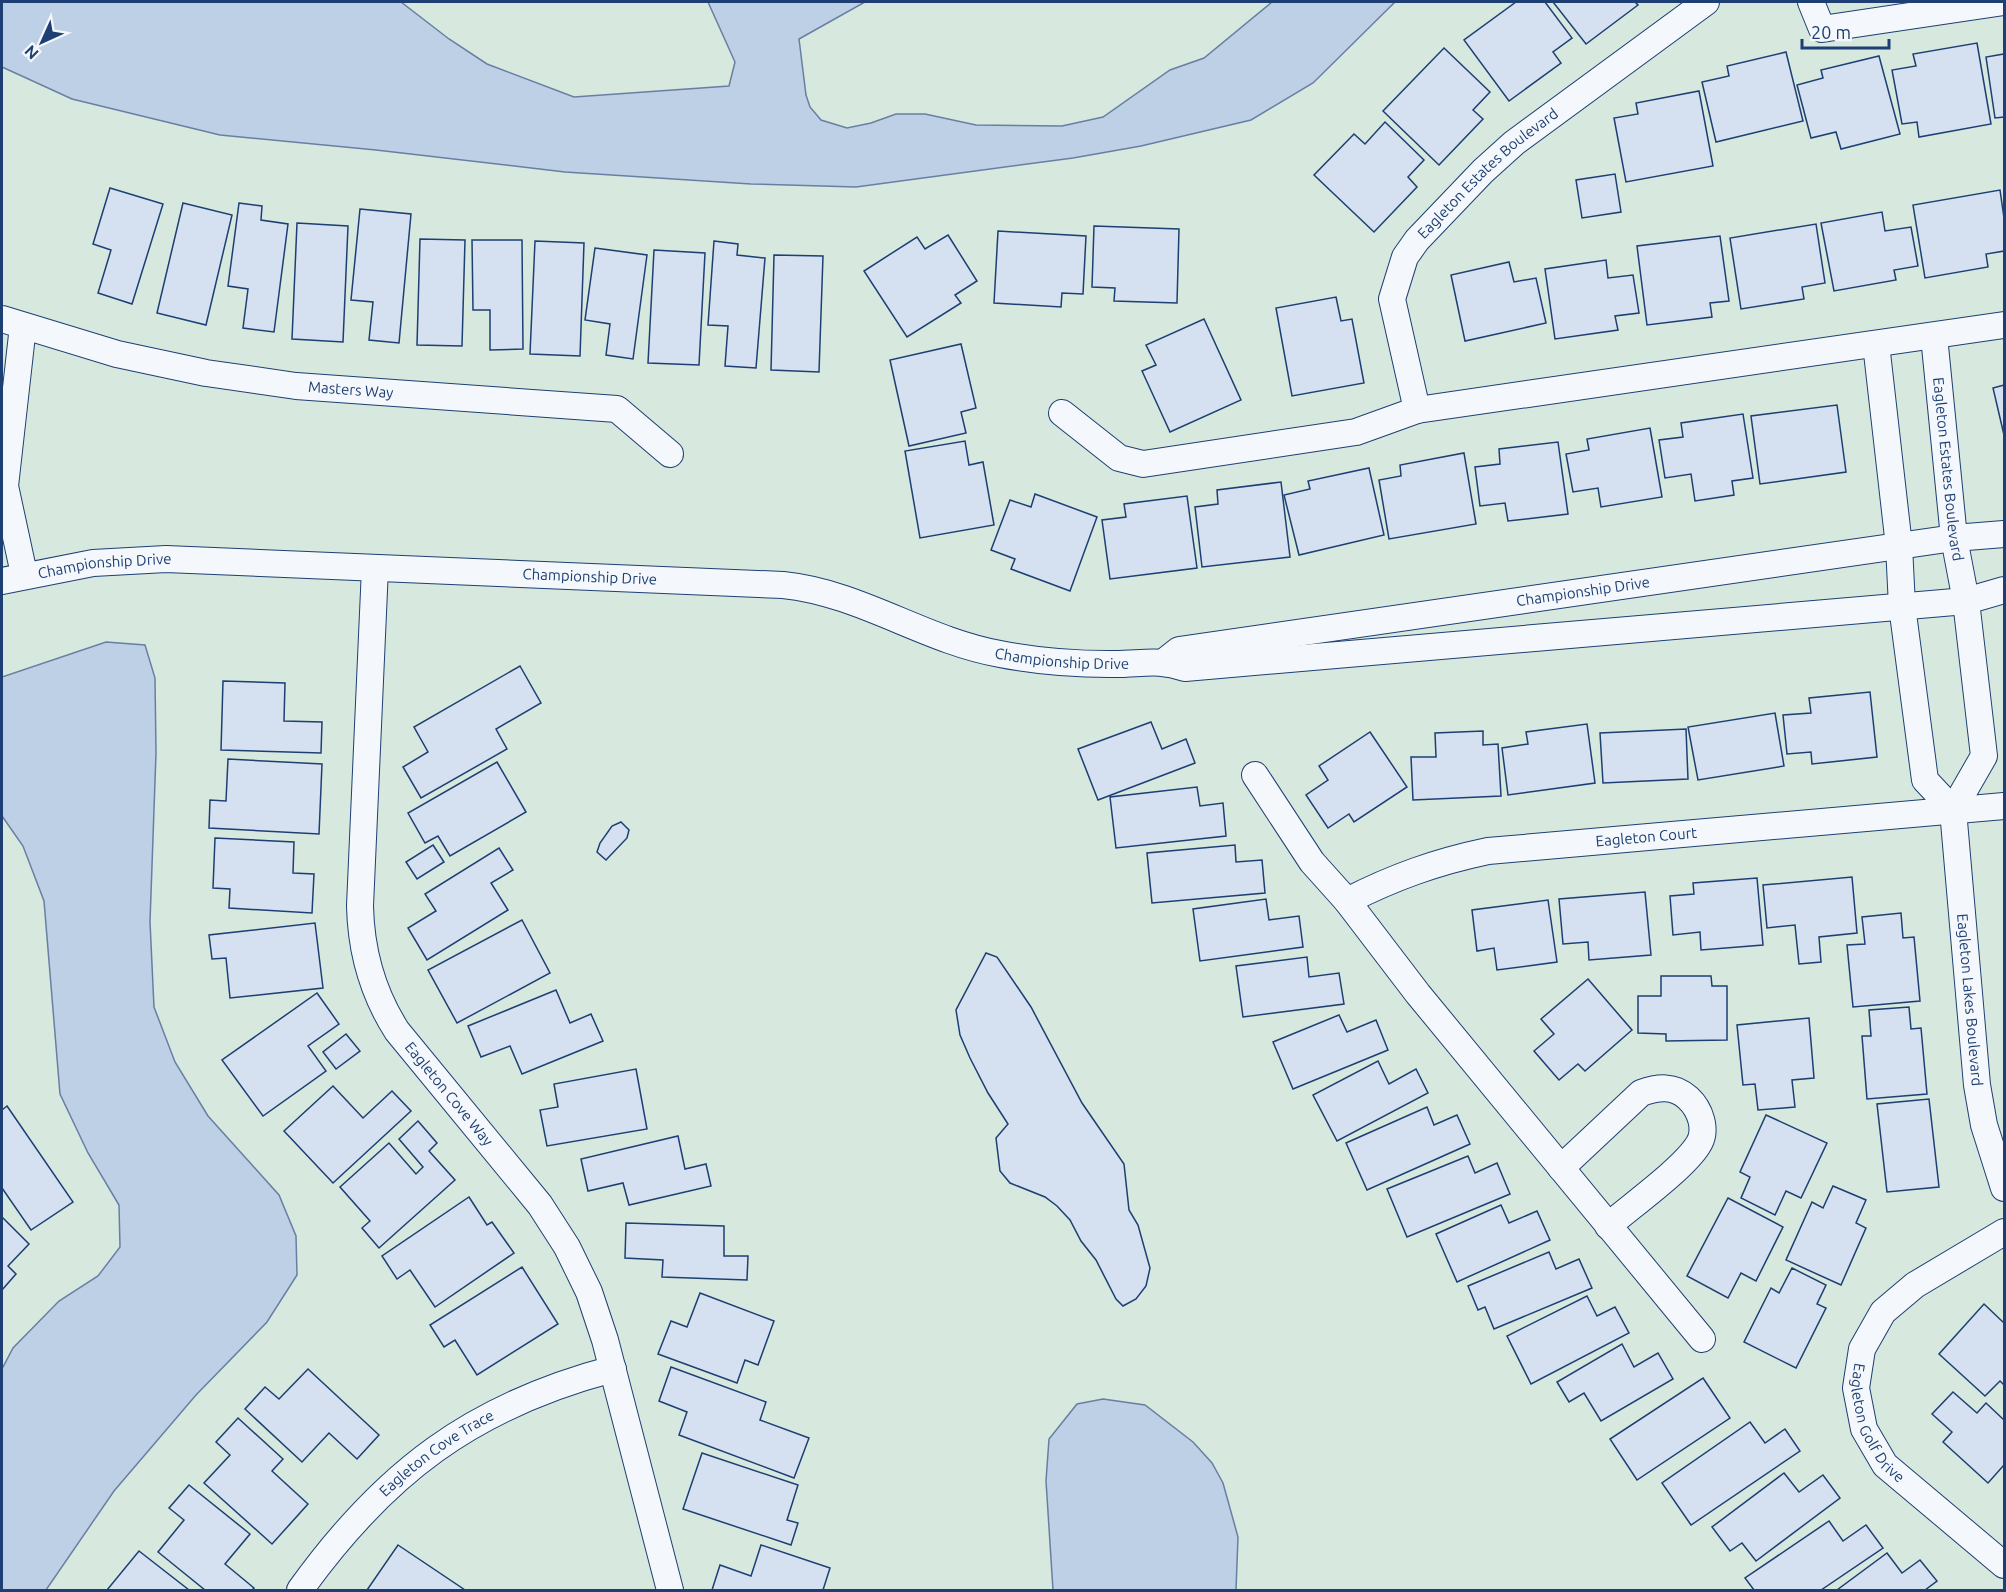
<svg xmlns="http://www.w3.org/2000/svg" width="2006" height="1592" viewBox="0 0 2006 1592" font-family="Ubuntu,sans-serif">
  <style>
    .green { fill: #d7e8df; stroke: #687fa3; stroke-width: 1.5 }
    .water { fill: #bed0e5; stroke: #687fa3; stroke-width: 1.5 }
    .building { fill: #d5e0f0; stroke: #1d3f73; stroke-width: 1.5 }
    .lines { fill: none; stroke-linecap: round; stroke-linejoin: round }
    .minor-casing { stroke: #1d3f73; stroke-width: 28 }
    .minor { stroke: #f4f7fb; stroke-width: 26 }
    .labels { text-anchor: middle; stroke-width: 4.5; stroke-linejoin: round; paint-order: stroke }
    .street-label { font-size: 15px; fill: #1d3f73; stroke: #f4f7fb }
  </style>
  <rect width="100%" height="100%" fill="#f4f7fb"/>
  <rect class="green" x="2" y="2" width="2002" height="1588"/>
  <g class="water">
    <polygon points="2,2 401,2 449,39 487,64 574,97 729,86 735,62 708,2 865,2 799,39 806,95 810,107 821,120 847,128 871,123 896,114 925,114 976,125 1062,126 1103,117 1170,70 1204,58 1272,2 1395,2 1313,83 1251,120 1141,146 1073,158 856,187 751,184 565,172 376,150 220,135 72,99 2,67"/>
    <polygon points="106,642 145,645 155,678 156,753 150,922 154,1007 175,1062 208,1116 279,1195 296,1236 297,1275 267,1322 196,1395 114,1491 46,1590 2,1590 2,1369 13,1348 59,1301 98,1276 120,1247 119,1205 88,1153 60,1094 44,901 23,846 2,816 2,677"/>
    <polygon points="1103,1399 1145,1405 1193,1442 1212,1463 1223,1483 1238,1537 1236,1590 1053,1590 1046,1481 1049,1439 1077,1404"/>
  </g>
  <g class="building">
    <polygon points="1516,2 1545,2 1572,38 1553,52 1561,63 1509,101 1464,40"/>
    <polygon points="1553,2 1635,2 1638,5 1586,44"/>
    <polygon points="1977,43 1991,124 1919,137 1917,122 1902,124 1892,70 1916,66 1913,54"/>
    <polygon points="1444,48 1490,92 1473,110 1483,119 1439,165 1383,111"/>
    <polygon points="1786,52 1803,121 1716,142 1702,82 1729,76 1727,66"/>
    <polygon points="2004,54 2004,117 1995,118 1986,57"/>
    <polygon points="1879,56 1900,134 1841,149 1836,132 1811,138 1797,85 1823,78 1821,70"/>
    <polygon points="1699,91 1713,166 1626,182 1614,118 1638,114 1636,103"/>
    <polygon points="1385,122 1424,160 1408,177 1417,187 1374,232 1314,175 1354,134 1365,144"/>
    <polygon points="1615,174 1621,212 1582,218 1576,180"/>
    <polygon points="110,188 163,204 132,304 98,293 111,250 93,244"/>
    <polygon points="2000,190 2004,218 2004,251 1986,254 1988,267 1925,278 1913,205"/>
    <polygon points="183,203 232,215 206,325 157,313"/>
    <polygon points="239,203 262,206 261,220 288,224 274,332 243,328 248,289 228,286"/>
    <polygon points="360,209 411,214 399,343 369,340 373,302 351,300"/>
    <polygon points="1882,212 1885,231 1911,227 1918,266 1894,270 1896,280 1834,291 1821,223"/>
    <polygon points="297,223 348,226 343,342 292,339"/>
    <polygon points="1816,224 1825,283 1802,287 1804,299 1741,309 1730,238"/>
    <polygon points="1094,226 1179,229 1177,303 1114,301 1115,288 1092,287"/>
    <polygon points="998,231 1086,236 1083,294 1062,293 1061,307 994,303"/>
    <polygon points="948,235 977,281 955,295 961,303 907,337 864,271 917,237 925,249"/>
    <polygon points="1720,236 1729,301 1710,303 1712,317 1647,325 1637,246"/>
    <polygon points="420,239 465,240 462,346 417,345"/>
    <polygon points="472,240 522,240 523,349 490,350 490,310 473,310"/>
    <polygon points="535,241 584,243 580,356 530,354"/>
    <polygon points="714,241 738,244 737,255 765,258 756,368 725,366 728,326 708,325"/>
    <polygon points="595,248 647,255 633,359 606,355 610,324 585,320"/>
    <polygon points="654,250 705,253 699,365 648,363"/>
    <polygon points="774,255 823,256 819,372 771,370"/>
    <polygon points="1606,260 1608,278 1633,275 1639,313 1615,316 1618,330 1555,339 1545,269"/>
    <polygon points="1509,262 1514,282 1536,278 1546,323 1465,341 1451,275"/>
    <polygon points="1336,297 1341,321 1352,319 1364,383 1292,396 1276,308"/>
    <polygon points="1204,319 1241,400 1170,432 1142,371 1156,365 1146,345"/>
    <polygon points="961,344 976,408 961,412 966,433 909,446 890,360"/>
    <polygon points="2004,385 2004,435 1993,388"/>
    <polygon points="1837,405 1846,472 1760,484 1751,416"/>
    <polygon points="1743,414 1753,478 1732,481 1734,495 1695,501 1691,474 1665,478 1659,440 1683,437 1681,423"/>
    <polygon points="1650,428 1662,497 1601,507 1598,488 1573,492 1566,454 1589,450 1587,439"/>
    <polygon points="965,441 969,465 983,462 994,525 920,538 905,451"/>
    <polygon points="1558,442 1568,514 1508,521 1505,503 1480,506 1475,467 1500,464 1499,449"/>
    <polygon points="1464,453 1476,524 1389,539 1379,480 1401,476 1400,465"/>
    <polygon points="1369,468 1384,535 1299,555 1284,495 1310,489 1308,481"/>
    <polygon points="1281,482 1290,557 1202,567 1195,507 1218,504 1217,490"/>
    <polygon points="1035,494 1097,517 1070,591 1011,569 1015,559 991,550 1010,500 1031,507"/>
    <polygon points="1187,496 1197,568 1110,579 1102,520 1126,517 1124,504"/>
    <polygon points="520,666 541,703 496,729 507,749 421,798 403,767 428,752 414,727"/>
    <polygon points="223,681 285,683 284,721 322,722 321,753 221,750"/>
    <polygon points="1870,692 1877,757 1812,764 1811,752 1787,754 1783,715 1811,713 1809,698"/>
    <polygon points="1775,713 1784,766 1698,780 1688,727"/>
    <polygon points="1151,722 1162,749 1186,739 1195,763 1098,800 1078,749"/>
    <polygon points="1587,724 1595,783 1508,795 1502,748 1528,744 1526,732"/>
    <polygon points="1686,729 1688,779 1603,783 1600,733"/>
    <polygon points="1483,731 1483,745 1498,744 1501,796 1413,800 1411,757 1436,757 1435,733"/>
    <polygon points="1370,732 1407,787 1354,822 1349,814 1328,828 1306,795 1328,780 1319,766"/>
    <polygon points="228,759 322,764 319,834 209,828 210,800 226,801"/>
    <polygon points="497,762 526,812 450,856 438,836 425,843 408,813"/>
    <polygon points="1197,787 1200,806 1223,803 1226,836 1116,848 1110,797"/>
    <polygon points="621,822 629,830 627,838 606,860 597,852 600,843 612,826"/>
    <polygon points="215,838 294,842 293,873 314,874 312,913 229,908 230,889 213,888"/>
    <polygon points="433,845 444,862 417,879 406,862"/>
    <polygon points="1235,845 1236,862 1262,860 1265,893 1152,903 1147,853"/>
    <polygon points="499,848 513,870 491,883 508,910 427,960 408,928 436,911 425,894"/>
    <polygon points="1852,877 1857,933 1819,937 1821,962 1799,964 1795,925 1767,928 1763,885"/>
    <polygon points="1757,878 1763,945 1701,950 1700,932 1673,935 1670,896 1694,894 1693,883"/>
    <polygon points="1645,892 1651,955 1589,960 1588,942 1563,944 1559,899"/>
    <polygon points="1266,899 1269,920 1299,916 1303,947 1200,961 1193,909"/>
    <polygon points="1548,900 1557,962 1497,970 1494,948 1477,951 1472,910"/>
    <polygon points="1901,913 1903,938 1914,937 1920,1001 1853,1007 1847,945 1865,944 1862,917"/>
    <polygon points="522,920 550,973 457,1023 428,970"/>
    <polygon points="315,923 323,988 230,998 226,958 212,959 209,935"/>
    <polygon points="986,953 997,957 1031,1007 1082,1103 1124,1164 1129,1210 1138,1225 1150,1268 1146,1286 1136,1299 1123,1306 1116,1299 1096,1260 1081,1241 1070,1220 1057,1206 1045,1197 1010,1183 1000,1171 996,1138 1008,1124 988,1093 970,1058 960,1035 956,1010"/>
    <polygon points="1307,957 1309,977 1339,973 1344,1004 1243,1017 1236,966"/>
    <polygon points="1661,976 1711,976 1712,986 1727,986 1727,1040 1666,1041 1666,1034 1638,1033 1638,996 1661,996"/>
    <polygon points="1588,979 1632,1030 1585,1071 1578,1064 1559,1080 1534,1051 1554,1034 1541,1019"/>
    <polygon points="556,990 570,1023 591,1014 603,1041 522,1074 510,1046 481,1057 468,1026"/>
    <polygon points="317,993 339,1024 308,1046 326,1071 263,1116 222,1060"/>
    <polygon points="1909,1007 1911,1029 1921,1028 1927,1094 1867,1099 1862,1036 1871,1036 1869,1010"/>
    <polygon points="1339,1015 1347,1032 1376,1020 1388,1050 1293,1089 1273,1042"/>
    <polygon points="1809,1018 1814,1078 1792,1080 1795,1107 1758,1110 1755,1084 1743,1085 1737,1025"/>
    <polygon points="346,1034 360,1051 336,1069 323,1052"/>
    <polygon points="1378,1061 1389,1084 1416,1069 1428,1093 1337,1141 1313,1095"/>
    <polygon points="636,1069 647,1129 547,1146 540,1110 558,1107 554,1084"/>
    <polygon points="333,1086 363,1118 392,1091 411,1111 333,1183 284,1131"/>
    <polygon points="1929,1099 1939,1187 1887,1192 1877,1104"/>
    <polygon points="7,1106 73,1202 31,1230 2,1188 2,1110"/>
    <polygon points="1427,1107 1434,1125 1457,1115 1470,1144 1367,1190 1346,1143"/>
    <polygon points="1766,1115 1827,1143 1801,1198 1786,1191 1775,1215 1741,1198 1750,1177 1740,1172"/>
    <polygon points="418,1121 437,1143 429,1151 455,1180 379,1248 362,1228 370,1221 340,1187 389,1143 416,1174 423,1167 399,1139"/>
    <polygon points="678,1136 685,1169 706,1164 711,1186 629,1205 623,1183 588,1191 581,1159"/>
    <polygon points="1468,1156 1475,1173 1497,1163 1510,1194 1407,1237 1387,1189"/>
    <polygon points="1833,1186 1866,1200 1856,1223 1866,1228 1841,1285 1786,1260 1812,1202 1823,1208"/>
    <polygon points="469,1197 487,1225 492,1222 514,1253 435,1307 410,1270 397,1279 382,1256"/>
    <polygon points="1728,1198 1783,1227 1756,1281 1741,1273 1728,1298 1687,1276"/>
    <polygon points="1501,1205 1509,1223 1537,1211 1550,1240 1457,1282 1436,1234"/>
    <polygon points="2,1217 29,1244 8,1266 16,1274 2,1290"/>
    <polygon points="626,1223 724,1226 724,1256 748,1256 747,1280 662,1277 663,1260 625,1258"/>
    <polygon points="1549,1252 1556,1269 1579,1259 1592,1288 1494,1329 1485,1307 1478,1310 1468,1286"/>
    <polygon points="522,1267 558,1324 477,1375 455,1340 444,1347 430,1325"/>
    <polygon points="1792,1268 1826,1285 1817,1304 1826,1308 1796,1368 1744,1342 1771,1288 1779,1293"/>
    <polygon points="700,1293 774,1321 758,1365 745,1360 737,1383 658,1354 671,1321 687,1327"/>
    <polygon points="1587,1296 1597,1316 1615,1307 1629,1333 1531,1384 1507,1336"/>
    <polygon points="1984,1304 2004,1323 2004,1385 2000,1381 1985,1396 1939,1354"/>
    <polygon points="1622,1344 1634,1367 1658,1353 1673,1379 1601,1421 1584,1393 1569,1402 1557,1382"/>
    <polygon points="671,1367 766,1402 760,1420 809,1438 794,1478 679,1435 687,1412 659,1401"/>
    <polygon points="308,1369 379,1435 357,1459 329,1433 302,1462 245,1409 265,1387 279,1399"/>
    <polygon points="1703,1378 1730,1418 1637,1480 1610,1439"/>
    <polygon points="1953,1392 1977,1413 1986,1403 2004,1420 2004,1465 1988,1483 1943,1442 1952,1432 1932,1414"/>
    <polygon points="238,1418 283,1459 272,1471 308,1504 272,1544 204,1483 230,1455 216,1442"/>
    <polygon points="1750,1422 1765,1443 1785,1429 1800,1451 1691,1525 1662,1483"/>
    <polygon points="702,1453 798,1485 787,1520 798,1523 791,1545 683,1509"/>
    <polygon points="1784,1473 1799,1492 1823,1475 1840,1498 1756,1561 1742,1543 1730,1551 1712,1527"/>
    <polygon points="189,1485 250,1534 225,1564 254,1588 252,1590 205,1590 158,1552 184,1520 169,1508"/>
    <polygon points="1829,1521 1843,1541 1866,1525 1883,1548 1821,1590 1754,1590 1745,1578"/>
    <polygon points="398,1545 465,1590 367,1590"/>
    <polygon points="761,1545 830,1568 823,1590 712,1590 720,1565 751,1576"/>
    <polygon points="139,1551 189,1590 107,1590"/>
    <polygon points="1887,1553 1902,1573 1920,1560 1937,1581 1925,1590 1837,1590"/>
  </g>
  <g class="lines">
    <g class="minor-casing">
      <g id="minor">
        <polyline points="1811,2 1822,29 2004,2"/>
        <path id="s1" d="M2 319 117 354 206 373 296 386 617 409 670 454"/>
        <polyline points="23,326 5,486 24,574"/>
        <path id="s2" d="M1934 336 1954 538 1966 601 1984 756 1953 810 1977 1085 1984 1125 2004 1188"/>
        <polyline points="1876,344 1899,546 1902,606 1925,780 1953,810"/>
        <path id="s3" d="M1417 410 1392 299 1405 257 1417 240 1483 171 1514 143 1706 2"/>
        <polyline points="1062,413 1119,458 1143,464 1356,432 1417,410 2004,325"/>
        <path id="s4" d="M375 568 360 906C361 952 372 992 397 1031L540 1205 567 1247 589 1292 605 1340 670 1590"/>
        <path id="s5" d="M2 581 93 563 166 559 783 585C861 593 923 640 1000 654 1036 661 1072 664 1109 664 1139 665 1157 658 1185 668L1966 601 2004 590"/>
        <path id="s6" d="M1165 661 1179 650 1954 538 2004 534"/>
        <polyline points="1255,775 1312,862 1347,901 1418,994 1702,1339"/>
        <path id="s7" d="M1347 901C1394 877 1436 862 1488 851L2004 806"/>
        <path d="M1561 1168 1641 1093C1658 1087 1674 1085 1688 1098 1700 1109 1708 1130 1698 1145 1683 1169 1631 1206 1608 1226"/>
        <path id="s8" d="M2004 1232 1915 1285 1883 1312 1862 1349 1856 1388 1864 1429 1885 1465 2004 1565"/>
        <path id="s9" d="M300 1590C384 1473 472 1406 613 1369"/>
      </g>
    </g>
    <use href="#minor" class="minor"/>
  </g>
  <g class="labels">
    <g class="street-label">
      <text dy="5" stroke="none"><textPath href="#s3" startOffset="276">Eagleton Estates Boulevard</textPath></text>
      <text dy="5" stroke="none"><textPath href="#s1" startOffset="357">Masters Way</textPath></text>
      <text dy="5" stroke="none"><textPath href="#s2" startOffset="134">Eagleton Estates Boulevard</textPath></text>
      <text dy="5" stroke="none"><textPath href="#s5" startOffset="104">Championship Drive</textPath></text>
      <text dy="5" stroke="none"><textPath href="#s5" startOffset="590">Championship Drive</textPath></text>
      <text dy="5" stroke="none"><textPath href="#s6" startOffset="426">Championship Drive</textPath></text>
      <text dy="5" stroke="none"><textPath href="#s5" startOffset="1074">Championship Drive</textPath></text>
      <text dy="5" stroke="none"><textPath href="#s7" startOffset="309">Eagleton Court</textPath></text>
      <text dy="5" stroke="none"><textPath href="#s2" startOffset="676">Eagleton Lakes Boulevard</textPath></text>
      <text dy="5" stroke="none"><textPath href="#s4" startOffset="552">Eagleton Cove Way</textPath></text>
      <text dy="5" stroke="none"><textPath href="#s8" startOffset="268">Eagleton Golf Drive</textPath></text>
      <text dy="5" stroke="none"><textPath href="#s9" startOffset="195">Eagleton Cove Trace</textPath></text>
    </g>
  </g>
  <rect width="2006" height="1592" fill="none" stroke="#1d3f73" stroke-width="6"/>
  <g transform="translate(42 42) rotate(225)" stroke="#f4f7fb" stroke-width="4.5" paint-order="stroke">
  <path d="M0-4.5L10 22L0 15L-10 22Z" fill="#1d3f73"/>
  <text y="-9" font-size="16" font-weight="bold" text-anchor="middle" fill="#1d3f73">N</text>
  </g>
  <path d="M1802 39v9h87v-9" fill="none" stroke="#1d3f73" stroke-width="3"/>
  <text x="1811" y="39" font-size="18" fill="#1d3f73" stroke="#f4f7fb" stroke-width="4.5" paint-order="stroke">20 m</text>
</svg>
